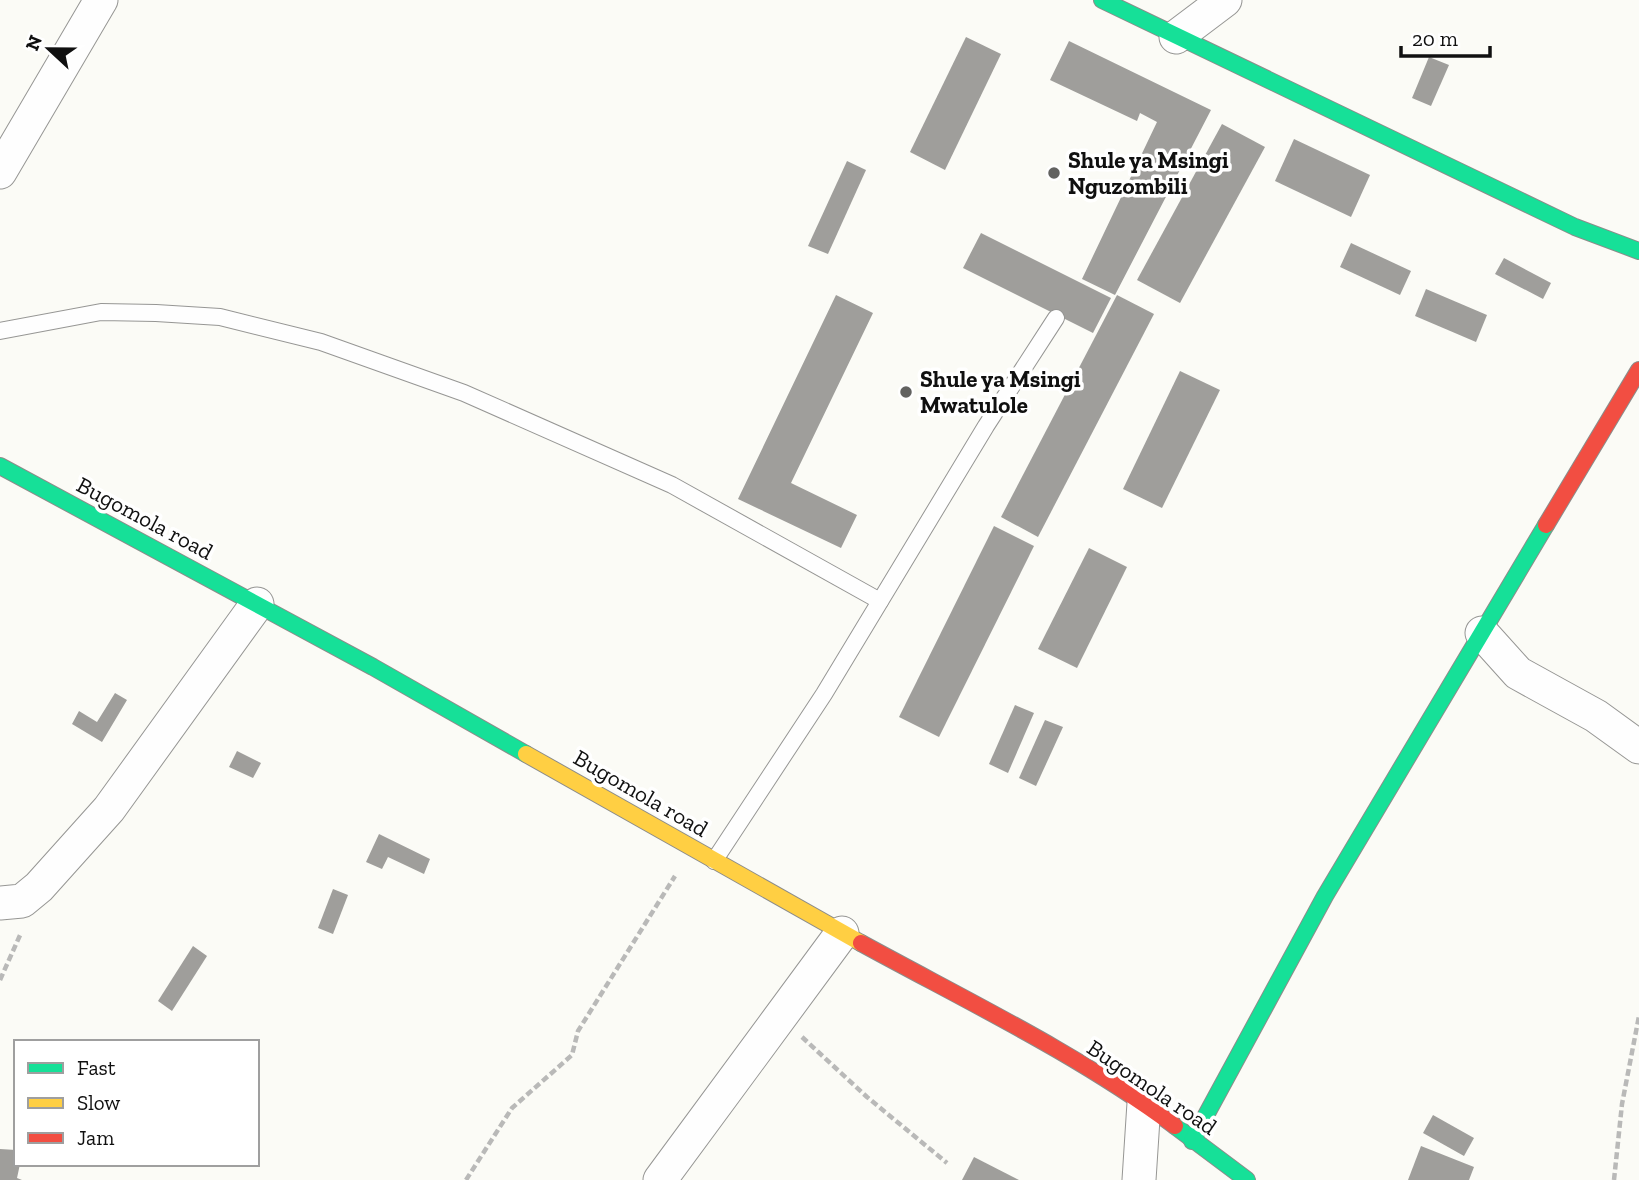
<svg xmlns="http://www.w3.org/2000/svg" width="1639" height="1180" font-family="'Zilla Slab',serif">
<style>
.building{fill:#9f9e9b}
.lines{fill:none;stroke-linecap:round;stroke-linejoin:round}
.lane-casing{stroke:#969694;stroke-width:18}
.street-casing{stroke:#969694;stroke-width:35}
.fast-casing{stroke:#8c8c8a;stroke-width:18}
.slow-casing{stroke:#8c8c8a;stroke-width:18}
.jam-casing{stroke:#8c8c8a;stroke-width:18}
.path{stroke:#b9b9b8;stroke-width:4.5;stroke-dasharray:7 3.5;stroke-linecap:butt}
.lane{stroke:#fefefe;stroke-width:16}
.street{stroke:#fefefe;stroke-width:33}
.fast{stroke:#16e098;stroke-width:16}
.slow{stroke:#ffcf43;stroke-width:16}
.jam{stroke:#f24e42;stroke-width:16}
.poi-dot{fill:#626260;stroke:#fff;stroke-width:2.5}
.labels{text-anchor:middle;stroke-width:7;stroke-linejoin:round;paint-order:stroke}
.poi-label{font-size:23px;font-weight:bold;fill:#101010;stroke:#fff;text-anchor:start}
.street-label{font-size:23px;fill:#101010;stroke:#fff}
</style>
<rect width="100%" height="100%" fill="#fbfbf6"/>
<g class="building">
<polygon points="966,37 1001,54 945,170 910,152"/>
<polygon points="1069,41 1211,110 1115,295 1082,279 1157,122 1140,113 1137,121 1050,80"/>
<polygon points="1429,57 1449,65 1431,106 1412,98"/>
<polygon points="1222,124 1265,147 1180,303 1137,280"/>
<polygon points="1294,139 1370,175 1351,217 1275,181"/>
<polygon points="847,161 866,170 828,254 808,246"/>
<polygon points="981,233 1111,298 1093,333 963,268"/>
<polygon points="1351,243 1411,271 1400,295 1340,267"/>
<polygon points="1504,258 1551,283 1543,299 1495,274"/>
<polygon points="1426,289 1487,315 1476,342 1415,316"/>
<polygon points="836,295 873,313 791,483 857,515 841,548 738,499"/>
<polygon points="1117,295 1154,314 1038,537 1001,517"/>
<polygon points="1180,371 1220,390 1162,508 1123,489"/>
<polygon points="994,526 1034,546 939,737 899,717"/>
<polygon points="1089,548 1127,567 1077,668 1038,649"/>
<polygon points="115,693 127,700 102,742 72,724 79,711 97,722"/>
<polygon points="1015,705 1034,713 1008,773 989,764"/>
<polygon points="1045,720 1063,727 1036,786 1019,778"/>
<polygon points="237,751 261,763 253,778 229,767"/>
<polygon points="379,834 430,859 424,874 388,857 382,869 366,862"/>
<polygon points="333,889 348,895 333,934 318,928"/>
<polygon points="193,946 207,956 172,1011 158,1001"/>
<polygon points="1433,1115 1474,1138 1464,1156 1423,1133"/>
<polygon points="1421,1146 1474,1167 1469,1180 1408,1180"/>
<polygon points="0,1149 16,1150 16,1164 20,1164 17,1178 22,1180 0,1180"/>
<polygon points="974,1157 1019,1180 962,1180"/>
</g>
<g class="lines">
<g class="lane-casing">
<g id="lane">
<polyline points="0,331 101,312 156,313 220,317 321,342 464,393 672,485 880,601"/>
<polyline points="714,861 824,694 986,426 1056,318"/>
</g>
</g>
<g class="street-casing">
<g id="street">
<polyline points="1176,37 1225,0"/>
<polyline points="0,172 101,0"/>
<polyline points="1482,633 1518,673 1596,716 1639,747"/>
<polyline points="0,903 22,901 39,887 109,809 257,604"/>
<polyline points="660,1180 842,933"/>
<polyline points="1139,1180 1144,1103"/>
</g>
</g>
<g class="fast-casing">
<g id="fast">
<polyline points="1102,0 1575,227 1639,251"/>
<polyline points="0,466 373,667 526,754"/>
<polyline points="1175,1126 1247,1180"/>
<polyline points="1192,1141 1325,896 1546,525"/>
</g>
</g>
<g class="slow-casing">
<polyline id="slow" points="526,754 861,943"/>
</g>
<g class="jam-casing">
<g id="jam">
<polyline points="1546,525 1639,370"/>
<path d="M 861,943 C 967,1001 1078,1054 1175,1126"/>
</g>
</g>
<g class="path">
<polyline points="0,980 21,933"/>
<polyline points="802,1037 867,1097 947,1163"/>
<polyline points="466,1180 512,1108 572,1055 578,1031 675,876"/>
<polyline points="1614,1180 1622,1104 1639,1016"/>
</g>
<use href="#lane" class="lane"/>
<use href="#street" class="street"/>
<use href="#fast" class="fast"/>
<use href="#slow" class="slow"/>
<use href="#jam" class="jam"/>
</g>
<g class="poi-dot">
<circle cx="1054" cy="173" r="7"/>
<circle cx="906" cy="392" r="7"/>
</g>
<g class="labels">
<g class="poi-label">
<text x="1068" y="168">Shule ya Msingi<tspan x="1068" dy="26">Nguzombili</tspan></text>
<text x="920" y="387">Shule ya Msingi<tspan x="920" dy="26">Mwatulole</tspan></text>
</g>
<g class="street-label">
<text transform="translate(145 518) rotate(28)" y="8">Bugomola road</text>
<text transform="translate(641 793) rotate(30)" y="8">Bugomola road</text>
<text transform="translate(1152 1087) rotate(34)" y="8">Bugomola road</text>
</g>
</g>
<rect x="14" y="1040" width="245" height="126" fill="#ffffff" stroke="#9f9f9f" stroke-width="2"/>
<rect x="28" y="1063" width="35" height="10" fill="#16e098" stroke="#9f9f9f" stroke-width="2"/>
<text x="77" y="1075" font-size="21" fill="#101010">Fast</text>
<rect x="28" y="1098" width="35" height="10" fill="#ffcf43" stroke="#9f9f9f" stroke-width="2"/>
<text x="77" y="1110" font-size="21" fill="#101010">Slow</text>
<rect x="28" y="1133" width="35" height="10" fill="#f24e42" stroke="#9f9f9f" stroke-width="2"/>
<text x="77" y="1145" font-size="21" fill="#101010">Jam</text>
<g transform="translate(49 49) rotate(292)" stroke="#ffffff" stroke-width="5" paint-order="stroke">
<path d="M0-5L12 26L0 18L-12 26Z" fill="#101010"/>
<text y="-10" font-size="19" font-weight="bold" text-anchor="middle" fill="#101010">N</text>
</g>
<path d="M1401 46v10h89v-10" fill="none" stroke="#101010" stroke-width="3.5"/>
<text x="1412" y="46" font-size="21" fill="#101010" stroke="#ffffff" stroke-width="5" paint-order="stroke">20 m</text>
</svg>
